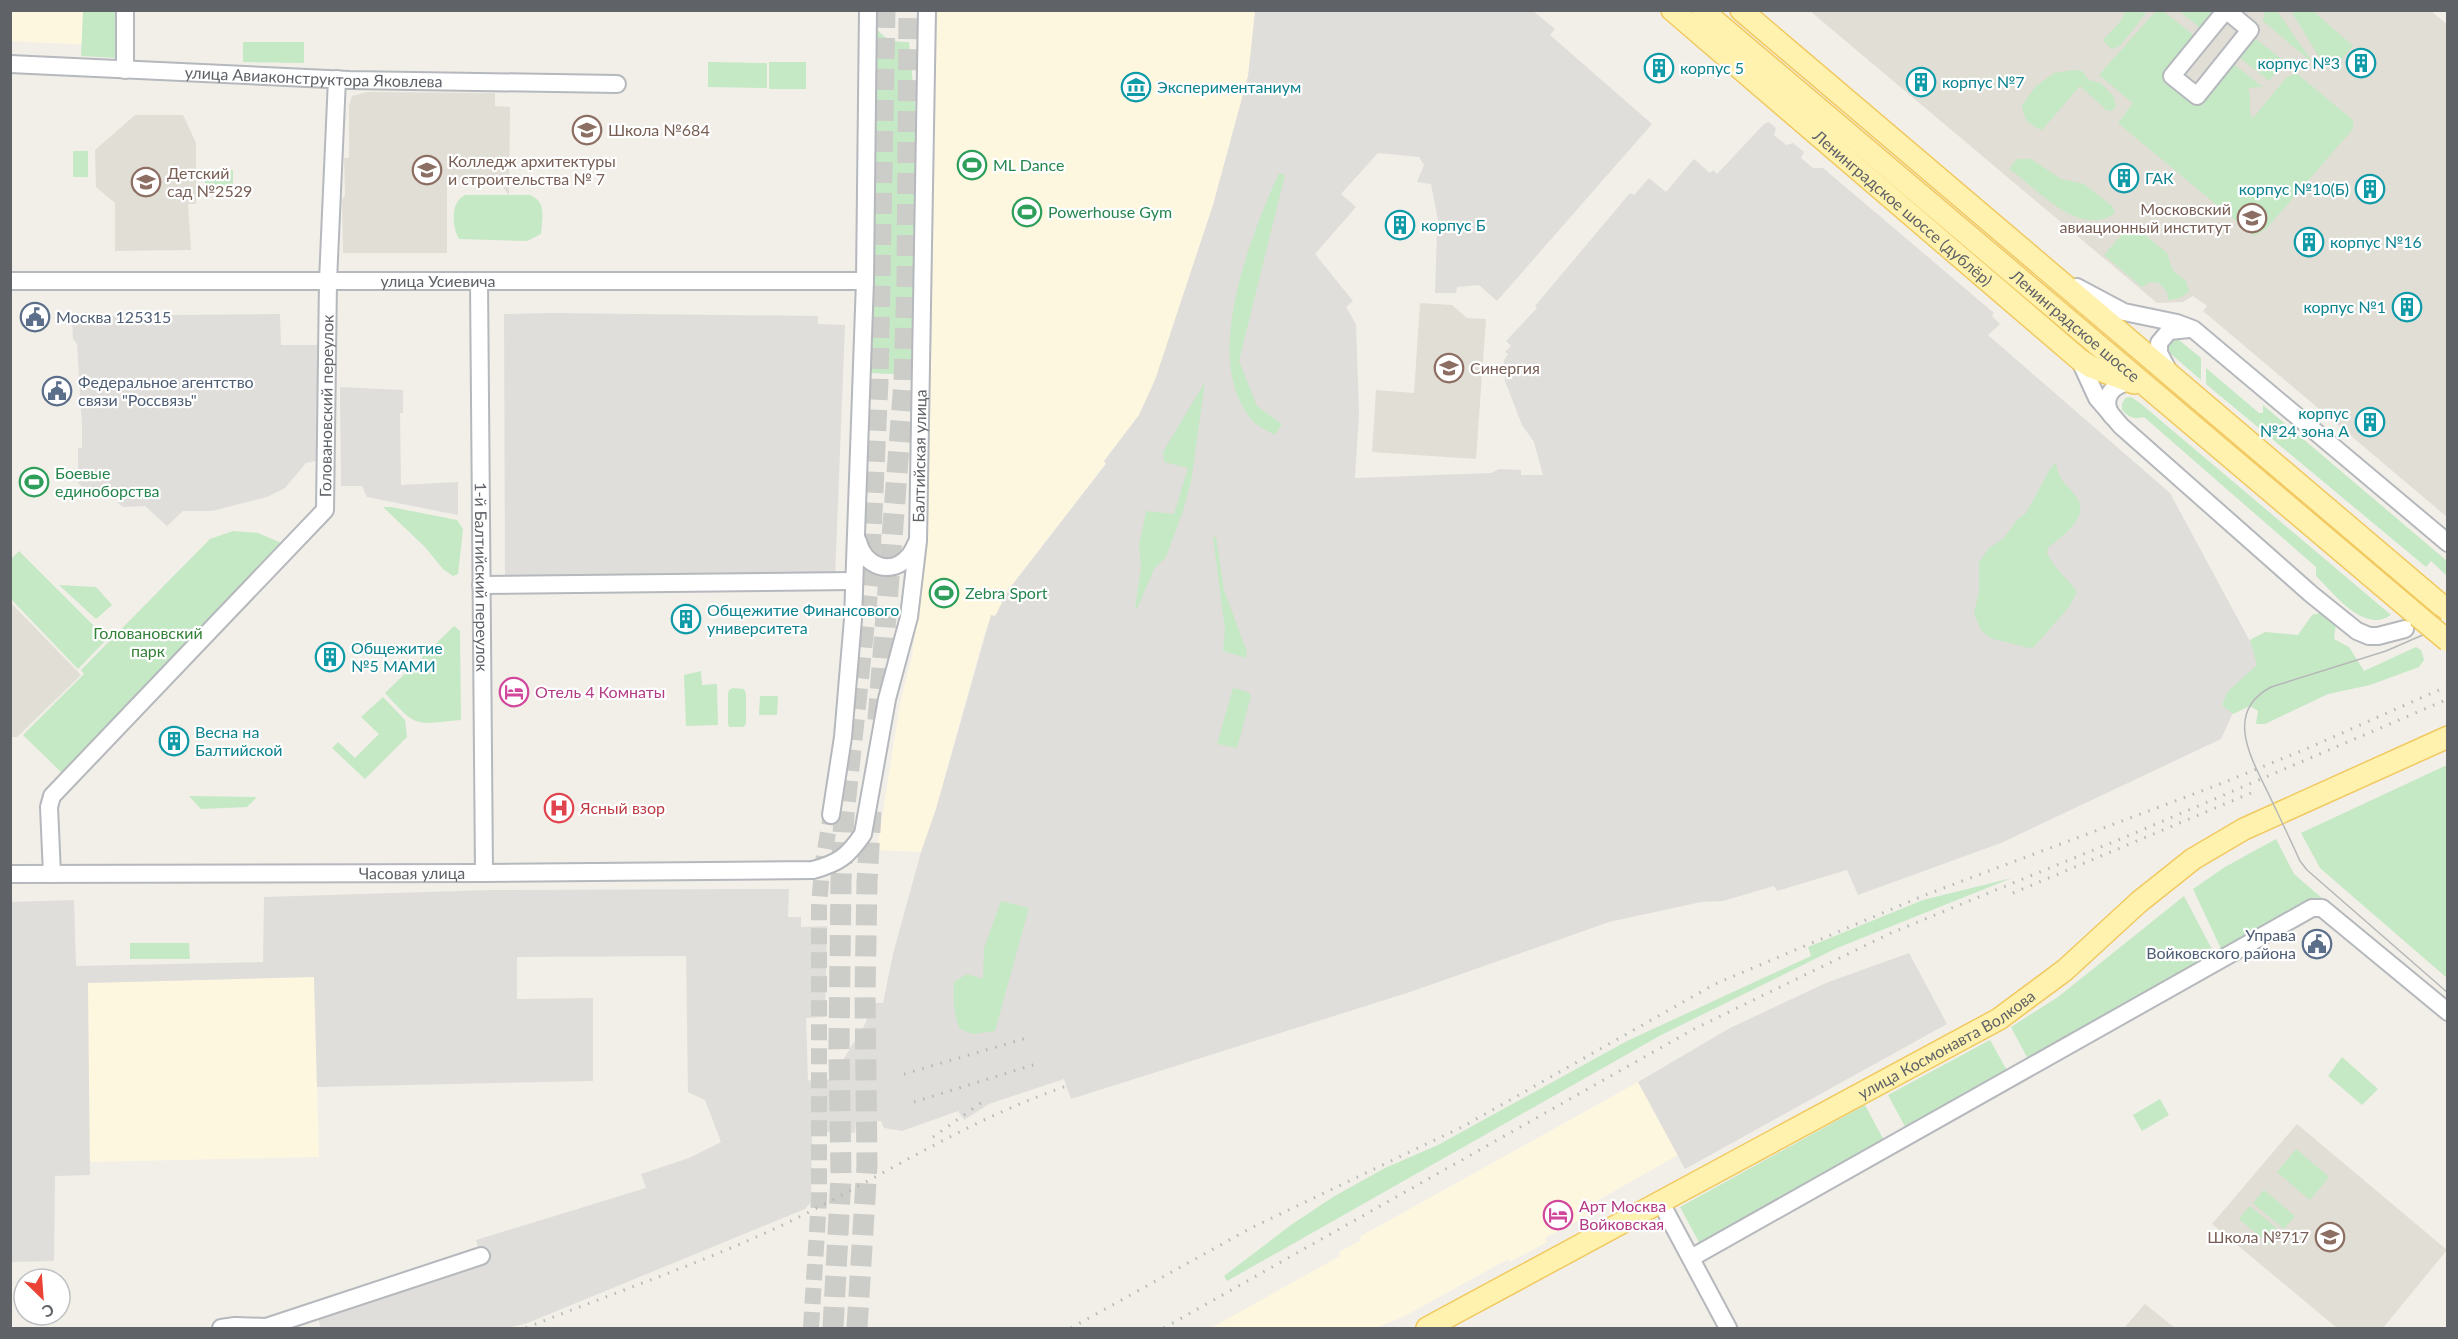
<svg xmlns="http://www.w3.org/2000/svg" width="2458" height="1339" font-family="Lato,sans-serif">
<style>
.commercial{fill:#fef7e0}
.industrial{fill:#e0deda}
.education{fill:#e1ded6}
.green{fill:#c5e8c5}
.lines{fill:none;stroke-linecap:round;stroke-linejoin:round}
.minor-tunnel{stroke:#ccccc8;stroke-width:16;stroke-dasharray:16 8;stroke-linecap:butt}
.major-tunnel{stroke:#ccccc8;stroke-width:21;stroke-dasharray:21 10;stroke-linecap:butt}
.minor-casing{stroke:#b5b8bc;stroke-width:20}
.major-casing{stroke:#f2c960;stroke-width:24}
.minor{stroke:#fff;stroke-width:16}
.major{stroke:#fff2af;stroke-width:21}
.tram{stroke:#b6b7b8;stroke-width:1.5}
.rail{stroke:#b6b7b8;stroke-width:3;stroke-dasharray:1.5 8;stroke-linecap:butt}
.major-bridge-casing{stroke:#f2c960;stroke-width:24;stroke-linecap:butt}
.major-bridge{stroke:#fff2af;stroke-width:21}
.labels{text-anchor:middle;stroke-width:4.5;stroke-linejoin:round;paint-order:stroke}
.culture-label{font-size:16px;fill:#0d838f;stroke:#fff;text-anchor:start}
.street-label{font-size:16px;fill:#5f6368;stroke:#fff}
.education-label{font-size:16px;fill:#785e54;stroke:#fff;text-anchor:start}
.leisure-label{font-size:16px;fill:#27864d;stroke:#fff;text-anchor:start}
.service-label{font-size:16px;fill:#4e5e75;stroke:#fff;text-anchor:start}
.park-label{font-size:16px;fill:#348238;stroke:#fff}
.hotel-label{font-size:16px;fill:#b23c85;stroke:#fff;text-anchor:start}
.health-label{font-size:16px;fill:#be3a42;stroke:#fff;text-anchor:start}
</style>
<rect width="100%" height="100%" fill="#f1efe8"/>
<g class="commercial">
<polygon points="10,11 91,11 89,45 11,41"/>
<polygon points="937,11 1255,11 1255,27 1248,76 1213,205 1155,380 1139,415 1104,461 1106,463 1009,589 995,617 992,615 984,635 936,809 921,852 877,850 900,704 912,656 928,539"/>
<polygon points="314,977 319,1157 89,1162 87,983"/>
<polygon points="1638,1082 1678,1155 1586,1207 1589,1215 1545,1238 1547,1242 1510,1262 1508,1259 1403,1317 1375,1328 1211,1328 1340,1256 1339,1252 1360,1241 1361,1236"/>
</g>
<g class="industrial">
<polygon points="1255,11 1533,11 1555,29 1550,35 1652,124 1497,301 1479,285 1457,287 1456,293 1435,293 1437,231 1440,231 1431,184 1417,182 1424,165 1419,157 1378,153 1341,194 1356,207 1315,254 1353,301 1346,307 1356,324 1359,413 1355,478 1491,473 1499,469 1521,470 1521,475 1543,475 1534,442 1522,425 1505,381 1504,360 1508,354 1505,352 1511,346 1506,341 1537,308 1535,306 1630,193 1634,195 1649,178 1666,192 1694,159 1710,173 1713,170 1717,174 1764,124 1769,122 1776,128 1774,135 1786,145 1793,143 1804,152 1801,158 1813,168 1823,168 1994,313 1992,316 2000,324 1988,335 2170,493 2266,671 2247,682 2221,739 2001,843 1858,895 1847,870 1777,891 1774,886 1723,901 1701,902 1609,922 1410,992 1071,1099 1064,1079 989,1104 964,1120 958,1111 902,1131 884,1128 881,1121 856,1121 855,1133 812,1132 811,1202 805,1209 525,1324 506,1328 472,1328 471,1327 465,1328 321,1328 317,1315 484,1264 476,1240 646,1188 641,1174 689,1158 721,1142 705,1100 688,1092 686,956 517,957 517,999 593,998 593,1081 317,1087 314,977 88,983 90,1175 55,1176 54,1261 11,1262 10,902 74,900 76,966 263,962 264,897 492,890 789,889 788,917 801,917 801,927 827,926 825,1017 806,1018 808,1080 824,1084 838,1068 864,1026 874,1003 883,1003 893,954 921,852 936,809 991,615 995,616 1009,589 1106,464 1104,461 1139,415 1155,380 1213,205 1248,76"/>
<polygon points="552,313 818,316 818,324 845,325 835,578 505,576 504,314"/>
<polygon points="280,314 281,345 319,345 319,460 306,463 285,488 267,497 212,511 183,511 167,526 145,506 123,507 118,503 118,488 83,488 78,483 78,448 82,448 82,425 77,344 73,339 72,316"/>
<polygon points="340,387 403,390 403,413 400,413 401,485 458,482 458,515 367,497 362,486 341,486"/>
<polygon points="1909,953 1947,1024 1685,1169 1638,1082 1730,1028 1826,983"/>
</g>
<g class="education">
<polygon points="1810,11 2431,11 2448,25 2447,517 2203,311 2207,306 2203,303 2193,296 2183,302 2157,303"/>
<polygon points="367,92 495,93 495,106 510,107 509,195 499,182 447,183 447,253 343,253 342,200 345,195 344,158 349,158 349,105 352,96"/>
<polygon points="135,115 183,115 196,143 196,204 188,204 191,250 115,251 115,203 96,187 95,150"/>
<polygon points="1420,303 1452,305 1467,318 1486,319 1476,459 1372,452 1376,390 1414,393"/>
<polygon points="10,602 81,675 17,737 11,737"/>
<polygon points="2297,1124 2447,1250 2383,1328 2337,1328 2212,1224"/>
<polygon points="2145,1304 2175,1328 2124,1328"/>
</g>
<g class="green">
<polygon points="2224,10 2207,33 2179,11"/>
<polygon points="2265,10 2277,11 2314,64 2263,21"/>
<polygon points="83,11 117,11 117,58 81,56"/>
<polygon points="2126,11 2141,11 2146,13 2120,46 2111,49 2103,40 2121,21"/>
<path d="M 2156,11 L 2163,11 L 2201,41 L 2173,75 L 2197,95 L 2227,59 L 2263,87 L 2248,88 C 2252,99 2248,109 2252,119 L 2287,77 L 2296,73 L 2353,120 L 2353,129 L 2266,229 L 2254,236 L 2118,123 L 2133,103 L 2099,75 Z"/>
<polygon points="2291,11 2313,11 2353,46 2334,68 2324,65"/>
<path d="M 875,25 C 883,40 893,42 909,42 L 920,159 L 919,250 L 912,375 L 871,373 Z"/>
<polygon points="2248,33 2284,61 2269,81 2233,52"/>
<polygon points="243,42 304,42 304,63 243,62"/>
<polygon points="708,62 767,63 767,88 708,87"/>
<rect x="769" y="62" width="37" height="27"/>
<path d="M 2075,70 L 2082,71 L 2089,80 L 2101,83 L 2113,96 L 2116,106 L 2112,111 L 2106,110 L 2080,86 L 2042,130 C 2027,124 2024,120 2022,105 L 2036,86 L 2054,73 Z"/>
<rect x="73" y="151" width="15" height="26"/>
<path d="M 2017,159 L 2031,159 L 2061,179 L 2084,184 L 2112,206 L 2115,213 C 2079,239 2037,188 2009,169 Z"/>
<rect x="205" y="170" width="28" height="21"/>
<path d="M 1279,173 L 1285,175 L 1239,361 L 1257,406 L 1282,424 L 1275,435 C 1268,431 1260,428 1255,423 C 1198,365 1251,235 1279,173 Z"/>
<path d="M 465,195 L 530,195 C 547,202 542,218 541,234 L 527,241 L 459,239 C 452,226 450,202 465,195 Z"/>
<path d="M 2134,226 L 2167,253 L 2173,271 L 2186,281 L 2189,291 C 2183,298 2176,299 2168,300 L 2167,292 L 2159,283 L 2150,282 L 2142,287 L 2104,255 L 2126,230 Z"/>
<polygon points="2173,339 2179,340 2201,358 2201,380 2170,353 2168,347"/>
<polygon points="2206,368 2259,413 2263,413 2263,405 2447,561 2447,576 2431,561 2426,567 2206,384"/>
<polygon points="1205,382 1191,482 1183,511 1166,557 1154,569 1137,609 1135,609 1141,567 1139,546 1146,511 1174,514 1188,468 1164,462 1163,452"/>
<path d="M 2131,397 L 2140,403 L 2391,615 C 2363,634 2334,593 2316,576 L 2316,567 L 2144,417 C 2134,420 2129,417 2122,410 L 2122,404 L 2125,398 Z"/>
<path d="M 2056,463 C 2059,481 2065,482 2075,495 C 2093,516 2062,536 2048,548 L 2047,553 C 2055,569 2067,578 2077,592 L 2069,607 L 2034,647 L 2029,648 L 1990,638 L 1981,630 L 1974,614 L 1979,591 L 1979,562 L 1989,548 L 2003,539 L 2017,520 L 2026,513 L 2051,467 Z"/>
<polygon points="383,507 391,507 457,520 463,529 458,574 453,576 443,569 425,547"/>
<polygon points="233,531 258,533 284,544 62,773 23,735 84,674 81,670 210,539"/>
<polygon points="1213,537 1216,537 1224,590 1247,652 1246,658 1223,651 1225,630"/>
<polygon points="19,551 107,639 78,669 11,599 11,559"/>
<polygon points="59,585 96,587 112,605 96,619"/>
<polygon points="2323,612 2336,623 2334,639 2349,647 2364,671 2416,647 2421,650 2424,660 2419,667 2370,685 2328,694 2265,724 2256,724 2258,711 2250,706 2233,714 2222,705 2228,691 2257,665 2250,640 2265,632 2298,635 2312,615"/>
<path d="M 454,626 L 460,631 L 461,720 C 414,724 418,729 385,693 Z"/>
<polygon points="701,671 702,685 717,684 718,725 686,726 684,675"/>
<polygon points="733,688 744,689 746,694 746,723 744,727 729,727 728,723 728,694 729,690"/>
<polygon points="1233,688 1248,692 1251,696 1237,748 1217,744"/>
<polygon points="760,696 778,696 777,715 759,715"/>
<polygon points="383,697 405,720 407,737 365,779 332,748 338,742 355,758 379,734 361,717"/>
<polygon points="2447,765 2447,978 2320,868 2301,833"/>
<polygon points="189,796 257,797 247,807 201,809"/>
<polygon points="2276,839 2294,874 2323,899 2223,953 2193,889 2225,867"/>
<polygon points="2012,878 1837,948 1661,1035 1227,1281 1224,1276 1291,1225 1333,1197 1385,1168 1438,1145 1627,1041 1811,956 1808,947 1923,900"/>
<polygon points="2184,896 2216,957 2030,1063 2011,1027 2058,997"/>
<path d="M 1001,901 L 1029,908 L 995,1031 L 973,1034 L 960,1029 C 953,1013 953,1000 954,982 L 967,974 L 983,979 L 984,948 Z"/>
<polygon points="130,943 189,943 190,959 130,959"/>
<polygon points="1990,1040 2010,1076 1908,1132 1888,1095"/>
<polygon points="2342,1057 2378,1089 2362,1105 2328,1076"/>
<polygon points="2160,1099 2169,1115 2142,1131 2133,1115"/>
<polygon points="1865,1105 1887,1146 1702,1248 1680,1207"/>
<polygon points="2296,1149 2329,1177 2310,1200 2277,1172"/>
<polygon points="2264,1190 2295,1216 2284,1229 2253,1203"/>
<polygon points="2250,1206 2281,1232 2270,1245 2239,1219"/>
</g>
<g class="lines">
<polyline class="minor-tunnel" points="811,1328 819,1199 819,907 822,868 831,815"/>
<g class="major-tunnel">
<polyline points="878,720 904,382 907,281 909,10"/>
<polyline points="833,1328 841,1177 839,1046 841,881 844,815 869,579 878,381 885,10"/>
<polyline points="857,1328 867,1165 865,994 867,882 871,811"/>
</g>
<g class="minor-casing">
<g id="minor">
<polygon points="2226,10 2250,30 2197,96 2172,76"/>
<path id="s1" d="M 10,64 L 349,80 L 617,84"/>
<polyline points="125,70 125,10"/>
<path id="s2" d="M 10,281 L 865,281"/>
<path id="s3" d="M 479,281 L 484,873"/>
<polyline points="2077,287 2124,312 2177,323 2193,329 2448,543"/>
<polyline points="2079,359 2097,398 2121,426 2311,594 2357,631 2369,636 2378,636 2405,629"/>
<polyline points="2169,372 2159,353 2159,343 2169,331 2189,329"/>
<path d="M 2112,416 C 2100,399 2112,384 2131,382"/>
<path d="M 858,541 C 864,567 892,577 910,555 C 913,551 915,546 917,542"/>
<polyline points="481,585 854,581"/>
<polyline points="831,815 843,737 853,619 865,281 868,10"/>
<path id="s4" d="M 10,874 L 484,873 L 813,870 C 839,863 848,856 863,834 L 887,699 L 909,617 L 918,541 L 927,10"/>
<path id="s5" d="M 52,874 L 49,807 L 52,796 L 325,510 L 328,281 L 337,79"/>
<polyline points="1660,1201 1728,1328"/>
<polyline points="1691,1258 2312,908 2322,908 2448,1012"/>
<polyline points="221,1328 235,1326 266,1327 481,1256"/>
</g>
</g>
<g class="major-casing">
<g id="major">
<path id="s6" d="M 1672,10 L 2079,359 L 2091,367 L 2134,383"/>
<path id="s7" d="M 1702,10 L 2418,616"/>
<polyline points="1741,10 2441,605"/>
<path id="s8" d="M 1427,1328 L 1999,1019 L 2065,970 L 2139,902 L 2193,859 L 2244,829 L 2448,737"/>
</g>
</g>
<use href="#minor" class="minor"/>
<use href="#major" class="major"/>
<path class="tram" d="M 2448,624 L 2386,651 L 2271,687 C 2222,713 2253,761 2270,797 C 2280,818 2290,839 2300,861 L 2307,870 L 2448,993"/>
<g class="rail">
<polyline points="2013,893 2251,793"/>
<polyline points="904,1074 1027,1038"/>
<polyline points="914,1102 1036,1064"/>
<polyline points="933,1137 985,1100"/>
<path d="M 526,1328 C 615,1292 706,1262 793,1220 C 885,1175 969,1119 1067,1086"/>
<polyline points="1071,1328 1251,1228 1464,1126 1715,984 1925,895 2215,786 2306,749 2448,686"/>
<polyline points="1164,1328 1694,1029 1891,933 2135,833 2448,699"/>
</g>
<g class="major-bridge-casing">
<g id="major-bridge">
<polyline points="2441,605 2448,610"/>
<polyline points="2418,616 2448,641"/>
</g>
</g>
<use href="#major-bridge" class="major-bridge"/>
</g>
<defs>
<g id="building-ring" transform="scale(1.5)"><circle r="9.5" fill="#fff" stroke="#0f9aa8" stroke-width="1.5"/><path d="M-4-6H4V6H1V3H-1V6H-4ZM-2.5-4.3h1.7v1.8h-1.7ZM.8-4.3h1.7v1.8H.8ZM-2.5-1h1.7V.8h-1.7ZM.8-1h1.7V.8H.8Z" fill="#0f9aa8"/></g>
<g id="museum-ring" transform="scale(1.5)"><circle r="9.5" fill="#fff" stroke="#0f9aa8" stroke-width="1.5"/><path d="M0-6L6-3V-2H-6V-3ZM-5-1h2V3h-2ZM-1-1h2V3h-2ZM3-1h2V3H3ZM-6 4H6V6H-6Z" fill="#0f9aa8"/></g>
<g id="school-ring" transform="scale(1.5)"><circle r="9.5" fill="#fff" stroke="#8d6e63" stroke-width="1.5"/><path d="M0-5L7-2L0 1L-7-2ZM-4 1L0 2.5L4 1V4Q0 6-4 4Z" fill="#8d6e63"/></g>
<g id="stadium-ring" transform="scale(1.5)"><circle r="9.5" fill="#fff" stroke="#2e9e5b" stroke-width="1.5"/><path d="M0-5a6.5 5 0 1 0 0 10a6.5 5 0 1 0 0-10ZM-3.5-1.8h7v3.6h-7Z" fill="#2e9e5b"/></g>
<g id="university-ring" transform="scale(1.5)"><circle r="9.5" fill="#fff" stroke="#8d6e63" stroke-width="1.5"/><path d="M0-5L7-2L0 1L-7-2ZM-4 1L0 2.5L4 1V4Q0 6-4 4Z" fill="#8d6e63"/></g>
<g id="civic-ring" transform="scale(1.5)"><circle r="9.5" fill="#fff" stroke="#5c6f8a" stroke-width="1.5"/><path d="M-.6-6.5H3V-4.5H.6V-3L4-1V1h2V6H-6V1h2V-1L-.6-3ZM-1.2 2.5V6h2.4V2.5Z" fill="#5c6f8a"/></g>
<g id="hotel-ring" transform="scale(1.5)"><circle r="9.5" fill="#fff" stroke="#d1479c" stroke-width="1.5"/><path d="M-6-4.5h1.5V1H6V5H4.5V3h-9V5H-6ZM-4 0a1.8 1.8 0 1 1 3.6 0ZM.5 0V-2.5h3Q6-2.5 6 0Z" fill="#d1479c"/></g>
<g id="hospital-ring" transform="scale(1.5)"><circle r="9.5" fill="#fff" stroke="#e0444e" stroke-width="1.5"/><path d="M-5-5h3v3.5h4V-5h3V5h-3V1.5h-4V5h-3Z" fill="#e0444e"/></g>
</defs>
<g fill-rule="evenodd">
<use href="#building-ring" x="2361" y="63"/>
<use href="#building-ring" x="1659" y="68"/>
<use href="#building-ring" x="1921" y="82"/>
<use href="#museum-ring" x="1136" y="87"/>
<use href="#school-ring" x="587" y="130"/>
<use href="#stadium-ring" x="972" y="165"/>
<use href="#university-ring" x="427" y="170"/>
<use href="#building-ring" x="2124" y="178"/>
<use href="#school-ring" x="146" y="182"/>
<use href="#building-ring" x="2370" y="189"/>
<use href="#stadium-ring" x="1027" y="212"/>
<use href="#university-ring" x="2252" y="218"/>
<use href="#building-ring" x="1400" y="225"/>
<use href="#building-ring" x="2309" y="242"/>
<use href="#building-ring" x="2407" y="307"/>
<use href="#civic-ring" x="35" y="317"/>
<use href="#university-ring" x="1449" y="368"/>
<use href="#civic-ring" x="57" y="391"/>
<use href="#building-ring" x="2370" y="422"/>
<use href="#stadium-ring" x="34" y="482"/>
<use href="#stadium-ring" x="944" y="593"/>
<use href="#building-ring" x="686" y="619"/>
<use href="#building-ring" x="330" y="657"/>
<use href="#hotel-ring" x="514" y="692"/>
<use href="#building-ring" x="174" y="741"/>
<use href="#hospital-ring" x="559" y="808"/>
<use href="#civic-ring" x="2317" y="944"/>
<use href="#hotel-ring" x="1558" y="1215"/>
<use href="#school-ring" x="2330" y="1237"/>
</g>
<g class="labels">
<g class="culture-label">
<text x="2340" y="69" text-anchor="end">корпус №3</text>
<text x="1680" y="74">корпус 5</text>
<text x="1942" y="88">корпус №7</text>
<text x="1157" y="93">Экспериментаниум</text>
<text x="2145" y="184">ГАК</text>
<text x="2349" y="195" text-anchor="end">корпус №10(Б)</text>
<text x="1421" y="231">корпус Б</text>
<text x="2330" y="248">корпус №16</text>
<text x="2386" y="313" text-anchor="end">корпус №1</text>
<text x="2349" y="419" text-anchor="end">корпус<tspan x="2349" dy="18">№24 зона А</tspan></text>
<text x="707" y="616">Общежитие Финансового<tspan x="707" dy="18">университета</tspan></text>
<text x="351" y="654">Общежитие<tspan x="351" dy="18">№5 МАМИ</tspan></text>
<text x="195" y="738">Весна на<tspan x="195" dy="18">Балтийской</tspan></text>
</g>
<g class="street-label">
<text dy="6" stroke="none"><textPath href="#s1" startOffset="304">улица Авиаконструктора Яковлева</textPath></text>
<text dy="6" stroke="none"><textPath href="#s6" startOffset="304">Ленинградское шоссе (дублёр)</textPath></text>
<text dy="6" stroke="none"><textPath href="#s2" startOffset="428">улица Усиевича</textPath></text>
<text dy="6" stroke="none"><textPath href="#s7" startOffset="489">Ленинградское шоссе</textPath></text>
<text dy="6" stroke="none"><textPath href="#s5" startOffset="578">Головановский переулок</textPath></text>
<text dy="6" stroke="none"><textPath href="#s4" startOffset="1250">Балтийская улица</textPath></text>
<text dy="6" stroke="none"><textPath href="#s3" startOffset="296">1-й Балтийский переулок</textPath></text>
<text dy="6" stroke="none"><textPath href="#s4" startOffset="402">Часовая улица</textPath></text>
<text dy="6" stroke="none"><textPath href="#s8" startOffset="592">улица Космонавта Волкова</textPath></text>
</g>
<g class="education-label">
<text x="608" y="136">Школа №684</text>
<text x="448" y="167">Колледж архитектуры<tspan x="448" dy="18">и строительства № 7</tspan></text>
<text x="167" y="179">Детский<tspan x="167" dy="18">сад №2529</tspan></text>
<text x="2231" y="215" text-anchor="end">Московский<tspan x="2231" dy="18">авиационный институт</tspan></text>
<text x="1470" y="374">Синергия</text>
<text x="2309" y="1243" text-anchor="end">Школа №717</text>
</g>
<g class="leisure-label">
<text x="993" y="171">ML Dance</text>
<text x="1048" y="218">Powerhouse Gym</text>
<text x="55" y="479">Боевые<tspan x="55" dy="18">единоборства</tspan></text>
<text x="965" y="599">Zebra Sport</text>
</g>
<g class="service-label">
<text x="56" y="323">Москва 125315</text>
<text x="78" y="388">Федеральное агентство<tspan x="78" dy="18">связи "Россвязь"</tspan></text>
<text x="2296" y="941" text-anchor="end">Управа<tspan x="2296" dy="18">Войковского района</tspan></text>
</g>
<g class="park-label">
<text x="148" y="639">Головановский<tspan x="148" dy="18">парк</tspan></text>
</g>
<g class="hotel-label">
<text x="535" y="698">Отель 4 Комнаты</text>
<text x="1579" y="1212">Арт Москва<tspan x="1579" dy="18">Войковская</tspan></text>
</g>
<g class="health-label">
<text x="580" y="814">Ясный взор</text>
</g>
</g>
<rect width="2458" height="1339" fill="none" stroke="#5f6368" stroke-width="24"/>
<g transform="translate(42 1297) rotate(155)"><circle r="28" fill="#ffffff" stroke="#bfc1c3" stroke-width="1.5"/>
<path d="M0-4.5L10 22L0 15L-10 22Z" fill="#ea4335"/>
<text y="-9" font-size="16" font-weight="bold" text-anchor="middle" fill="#5f6368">С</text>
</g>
</svg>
